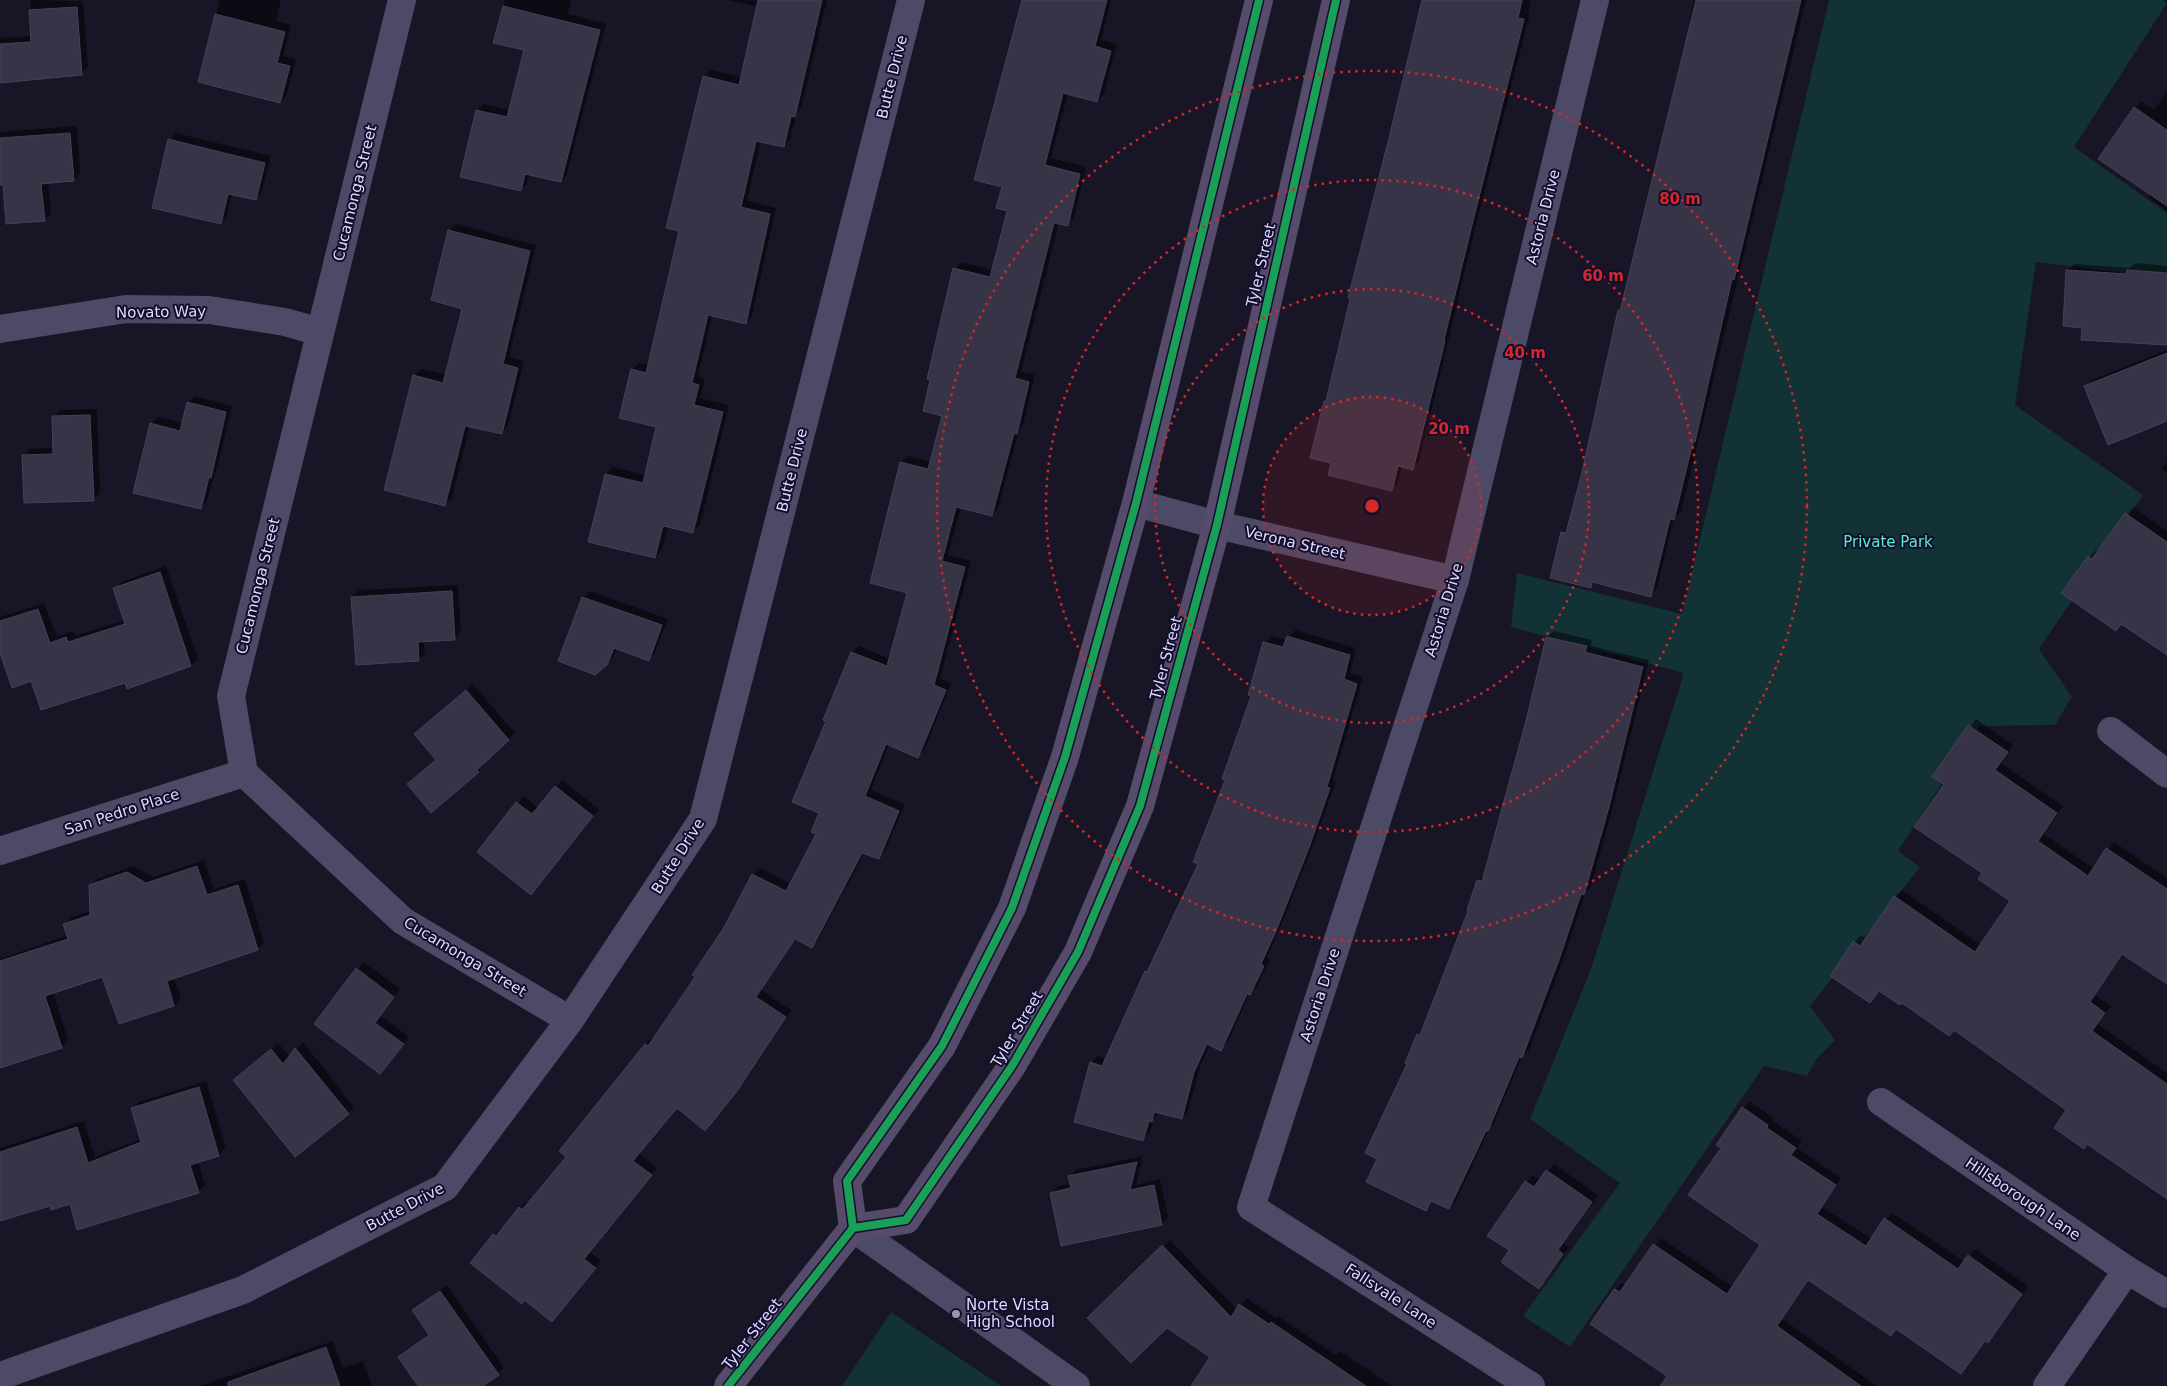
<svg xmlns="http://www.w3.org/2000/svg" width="2167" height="1386" font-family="'DejaVu Sans',sans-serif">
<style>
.green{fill:#123235}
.shadow{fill:#0007;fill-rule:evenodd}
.building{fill:#383447;stroke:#454059}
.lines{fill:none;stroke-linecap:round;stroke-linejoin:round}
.minor{stroke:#4c4a67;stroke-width:28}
.major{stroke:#564b6b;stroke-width:28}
.cycleway-casing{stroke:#140e2d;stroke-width:11}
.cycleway{stroke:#1a9f57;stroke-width:8}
.ring{fill:none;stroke:#d62828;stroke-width:2.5;stroke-dasharray:2.5 5}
.poi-dot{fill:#9995b3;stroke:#140e2d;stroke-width:2}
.labels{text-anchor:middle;stroke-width:4;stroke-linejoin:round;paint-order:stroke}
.street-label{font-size:15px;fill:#dfdaff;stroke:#140e2d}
.park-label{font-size:15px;fill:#58eccc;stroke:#140e2d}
.poi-label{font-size:15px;fill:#dfdaff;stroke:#140e2d;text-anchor:start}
.centre{fill:#d62828;stroke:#140e2d;stroke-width:2.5}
.ring-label{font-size:15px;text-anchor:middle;font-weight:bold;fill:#d62828;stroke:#140e2d;stroke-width:4;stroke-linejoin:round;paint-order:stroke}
</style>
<rect width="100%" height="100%" fill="#181526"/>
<g class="green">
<polygon points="1829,0 2162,0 2167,3 2074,147 2167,213 2167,278 2036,262 2015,405 2143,495 2039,649 2072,697 2055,725 1979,726 1898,851 1920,867 1810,1006 1835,1040 1816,1060 1807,1076 1764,1066 1570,1347 1523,1316 1620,1183 1530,1119 1591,969 1684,673 1511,627 1517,573 1682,614"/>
<polygon points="891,1312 1001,1386 842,1386"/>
</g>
<g class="shadow">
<polygon points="30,0 83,1 88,67 81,73 0,82 0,40 2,38 32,36"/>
<polygon points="220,0 281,0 276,21 291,25 283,56 296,59 287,95 280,102 199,81"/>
<polygon points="505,0 571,0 568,14 606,24 567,174 561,181 530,173 527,183 521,190 477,111 484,104 510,110 526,49 495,42"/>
<polygon points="729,0 827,0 801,109 797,113 790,139 784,146 761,140 747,201 776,208 752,316 745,323 712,315 698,377 705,378 700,398 729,405 700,525 693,532 668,526 662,550 655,557 590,541 606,474 613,467 646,475 657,426 632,370 639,363 649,365 680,230 704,76 711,70 742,77 758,7"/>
<polygon points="1058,0 1111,0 1101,40 1117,44 1104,94 1097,101 1068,93 1051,158 1086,167 1074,218 1067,224 1059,222 1021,372 1035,375 1023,425 1019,430 998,508 992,515 961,507 948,555 971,561 940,679 951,683 925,749 918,756 889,744 871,790 905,804 885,851 878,858 865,852 818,940 812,947 796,938 761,990 791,1010 745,1082 705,1129 677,1107 639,1153 657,1168 590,1252 601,1261 558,1314 494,1235 501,1228 502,1229 526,1201 529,1204 568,1157 561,1150 646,1044 652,1038 654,1039 696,976 753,874 760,868 791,884 818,834 827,720 852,652 859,646 890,659 908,592 901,462 908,456 931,462 943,415 955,269 961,262 993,270"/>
<polygon points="1422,0 1531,0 1528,12 1530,13 1477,221 1419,462 1412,469 1402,466 1398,483 1391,489 1332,462 1325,401 1328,399"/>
<polygon points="1694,0 1806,0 1681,512 1674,518 1657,588 1651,595 1595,582 1590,587 1562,533 1569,526 1583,472 1619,311 1621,309 1693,20 1690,19"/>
<polygon points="2167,91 2167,211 2148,197 2150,193 2135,108 2141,101 2154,110"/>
<polygon points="77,126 80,173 74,180 48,182 51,213 44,220 4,184 0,184 0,132"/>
<polygon points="176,133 271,156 262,192 255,199 232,193 227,216 220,223 170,140"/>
<polygon points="456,224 536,245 509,357 524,361 508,426 501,433 470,425 452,498 445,504 414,376 421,369 447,375 464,308 433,299 450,230"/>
<polygon points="2135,263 2167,266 2167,344 2083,326 2067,271 2074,264 2130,268"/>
<polygon points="2167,350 2167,419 2086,387 2092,380"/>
<polygon points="195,396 232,406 217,469 215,472 207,501 201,508 151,424 158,417 183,423 188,403"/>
<polygon points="97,409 100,493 93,500 23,456 30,449 55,448 54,417 60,410"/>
<polygon points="2167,462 2167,473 2162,468"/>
<polygon points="2133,507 2167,531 2167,653 2122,624 2116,630 2089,557 2096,550 2099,552"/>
<polygon points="166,566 198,659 191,665 32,680 2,657 0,657 0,617 44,603 57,637 73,631 75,636 125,620 115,589 121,582"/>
<polygon points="458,585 461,632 454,639 424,641 425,653 418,660 352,597 359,590"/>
<polygon points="590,591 668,619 655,653 648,660 617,648 614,656 606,664 583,598"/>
<polygon points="1295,630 1356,648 1350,673 1363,677 1333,780 1336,781 1316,837 1282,923 1267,957 1270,959 1257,987 1249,994 1228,1042 1221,1049 1210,1044 1201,1064 1188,1111 1181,1118 1159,1112 1154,1118 1150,1132 1143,1139 1091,1063 1098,1056 1107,1059 1146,971 1152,966 1199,863 1252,695 1265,643 1271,636 1287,640"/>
<polygon points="1554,631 1592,640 1591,646 1649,660 1615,799 1591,887 1586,891 1566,952 1529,1050 1522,1056 1494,1123 1490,1127 1456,1201 1449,1208 1433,1200 1425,1209 1379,1158 1418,1034 1424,1029 1470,910 1478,880 1485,873 1527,721 1547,637"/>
<polygon points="473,684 515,733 483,763 485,764 479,771 431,811 408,784 437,759 422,728"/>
<polygon points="1976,719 2013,745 2001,763 2063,806 2044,834 2094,869 2114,842 2167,878 2167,982 2123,953 2095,995 2111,1006 2098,1024 2167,1073 2167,1197 2068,1110 1955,1029 1880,990 1870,1002 1831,976 1854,942 1861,935 1866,939 1895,897 1902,890 1981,945 2012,901 1984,873 1945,784 1934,777"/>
<polygon points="562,780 599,809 537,886 479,852 524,796 538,808"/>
<polygon points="204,860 214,889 245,879 264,943 257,949 174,978 181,998 174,1005 120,1023 103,976 53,992 68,1040 62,1046 0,1067 0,959 68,935 65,924 71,917 91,911 90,886 97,879 134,866 153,877"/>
<polygon points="364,962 400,989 380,1015 409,1037 380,1073 357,969"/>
<polygon points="303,1042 354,1107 348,1113 234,1080 278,1043 290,1057"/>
<polygon points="206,1081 226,1148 219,1155 198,1161 205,1185 198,1192 51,1204 0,1219 0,1148 84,1121 95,1157 141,1139 132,1109 139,1102"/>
<polygon points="1750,1102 1774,1118 1772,1120 1802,1141 1797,1148 1841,1178 1822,1207 1872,1239 1892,1213 1965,1262 1975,1249 2028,1286 1994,1335 1988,1341 1986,1340 1961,1372 1897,1328 1891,1334 1809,1279 1782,1319 1877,1386 1682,1386 1592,1324 1615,1290 1622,1283 1626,1286 1661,1238 1733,1287 1761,1244 1722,1148 1743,1108"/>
<path d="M 1143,1156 L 1136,1185 L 1160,1179 L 1168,1217 L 1162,1224 L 1052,1193 L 1058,1186 L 1071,1184 L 1070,1177 L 1076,1170 ZM 1077,1186 L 1077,1188 L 1058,1192 L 1058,1190 Z"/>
<polygon points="1554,1164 1598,1195 1564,1243 1569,1247 1539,1288 1510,1250 1489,1235 1526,1182 1533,1175 1540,1180"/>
<polygon points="1170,1240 1237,1310 1247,1298 1276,1318 1278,1316 1336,1355 1340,1351 1392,1386 1192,1386 1212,1357 1167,1326 1089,1318"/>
<polygon points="447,1285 504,1368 481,1386 419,1386 399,1357 430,1334 414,1310"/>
<polygon points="333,1341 343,1368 363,1361 372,1386 199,1386"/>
</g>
<g class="building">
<polygon points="758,0 822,0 795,117 791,116 784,147 756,141 741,207 770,214 746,324 708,315 692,383 699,385 694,405 723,412 693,533 663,526 655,558 588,542 605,474 643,483 656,427 619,418 631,369 646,373 679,231 666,228 703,76 739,85"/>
<polygon points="1022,0 1107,0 1095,46 1111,51 1097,102 1063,93 1045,165 1080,174 1068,226 1054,223 1015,378 1029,382 1017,434 1014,433 992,516 956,507 942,561 965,567 934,685 946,690 918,758 886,744 865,796 899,811 879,859 862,853 812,948 795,939 756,997 786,1017 738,1090 705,1131 677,1108 633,1161 652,1175 584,1259 596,1268 552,1322 524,1300 522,1304 470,1263 493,1234 496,1236 519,1207 522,1210 566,1157 559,1151 645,1044 648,1046 695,977 692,975 723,929 752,874 786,891 816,834 811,832 819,813 792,802 826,721 823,720 851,652 887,666 907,593 870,583 900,462 928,469 942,416 923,411 930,380 927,379 953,268 990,277 1007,211 996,208 1002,187 974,180"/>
<polygon points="1422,0 1522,0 1518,18 1524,19 1471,229 1444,340 1445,341 1413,470 1398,466 1392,491 1328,475 1331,463 1310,458 1324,401 1326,401 1350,299 1348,298 1389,138"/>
<polygon points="1696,0 1801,0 1734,280 1732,279 1695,442 1693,442 1674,520 1670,519 1651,597 1592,582 1591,588 1550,578 1561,532 1566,533 1582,472 1618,310 1620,311"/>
<polygon points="503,6 600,30 561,182 525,174 521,191 460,177 476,110 507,117 524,50 493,43"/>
<polygon points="77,7 82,75 0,83 0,44 31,42 29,10"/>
<polygon points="215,14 285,32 277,63 290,66 280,103 198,82"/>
<polygon points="2134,107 2167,130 2167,206 2098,159"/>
<polygon points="70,133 74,181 41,184 45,221 6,224 3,185 0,185 0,138"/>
<polygon points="168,139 265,163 256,200 228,194 221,224 152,208"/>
<polygon points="448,230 530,251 503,364 518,368 502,434 465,426 445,506 384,490 413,375 443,383 462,309 431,300"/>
<polygon points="2066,270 2126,274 2127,270 2167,273 2167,345 2081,340 2082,328 2063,326"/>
<polygon points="2167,353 2167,421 2108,445 2084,386"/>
<polygon points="187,402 226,412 211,478 209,477 201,509 133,493 150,423 180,431"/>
<polygon points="90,415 94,501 24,503 22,455 53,454 52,416"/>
<polygon points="2125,513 2167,542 2167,655 2121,624 2116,631 2061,593 2088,556 2092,559"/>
<polygon points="160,572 191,666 127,689 125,683 41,710 31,681 12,688 0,653 0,621 38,609 50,643 66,637 68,642 125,624 113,588"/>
<polygon points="452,591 455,640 418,642 419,661 356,665 351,597"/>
<polygon points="582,597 662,625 649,661 614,648 607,665 595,675 558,661"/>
<polygon points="1287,636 1350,655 1344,679 1357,684 1327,787 1330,788 1310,845 1276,931 1261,964 1264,966 1250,995 1247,994 1221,1051 1207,1044 1194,1072 1182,1119 1154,1112 1152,1122 1149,1121 1143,1141 1074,1122 1090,1062 1102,1066 1145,971 1147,972 1198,864 1193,862 1225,780 1222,779 1251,696 1248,695 1263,642 1283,647"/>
<polygon points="1546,637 1587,646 1585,652 1643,667 1609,807 1584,895 1581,894 1559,960 1522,1058 1519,1057 1488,1131 1486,1131 1449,1209 1431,1201 1426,1211 1366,1182 1377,1159 1365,1153 1407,1064 1405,1063 1417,1034 1420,1035 1468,911 1467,910 1477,880 1482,881 1526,721"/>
<polygon points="466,690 509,740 477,770 479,772 431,813 407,784 436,760 414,734"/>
<polygon points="1968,725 2008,752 1995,770 2057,813 2038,841 2088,876 2106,848 2167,889 2167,984 2122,954 2090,1002 2105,1013 2092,1031 2167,1084 2167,1199 2087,1144 2084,1149 2054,1128 2066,1110 1954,1030 1949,1036 1902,1003 1900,1005 1879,991 1870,1003 1830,976 1853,941 1860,946 1894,896 1975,952 2010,901 1978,879 1982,873 1914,827 1944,784 1932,777"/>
<polygon points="555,786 593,816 531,895 477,852 516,802 532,814"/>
<polygon points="197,866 207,895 238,885 258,950 167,981 174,1006 119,1024 102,977 45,996 62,1048 0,1068 0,961 68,939 63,924 90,915 89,885 127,872 146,883"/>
<polygon points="356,968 394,997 375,1023 404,1044 380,1074 314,1024"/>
<polygon points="295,1048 349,1114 295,1157 233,1080 271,1049 283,1064"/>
<polygon points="199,1087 219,1156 190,1165 199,1193 77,1230 70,1204 51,1210 50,1206 0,1221 0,1152 77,1127 88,1163 141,1142 131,1108"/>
<polygon points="1742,1107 1768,1125 1767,1128 1796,1148 1791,1155 1836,1185 1817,1214 1866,1246 1884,1218 1958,1269 1968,1255 2022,1294 1988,1343 1985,1341 1961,1374 1896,1329 1891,1336 1808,1280 1777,1326 1861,1386 1660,1386 1667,1376 1590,1324 1614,1289 1620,1292 1653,1244 1727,1294 1760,1245 1688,1195 1721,1148 1716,1145"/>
<polygon points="1137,1162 1130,1190 1154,1185 1162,1225 1061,1246 1050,1193 1071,1188 1068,1176"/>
<polygon points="1546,1170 1592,1202 1558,1250 1563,1254 1539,1289 1501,1262 1509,1250 1487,1236 1525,1181 1534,1187"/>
<polygon points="1162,1245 1231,1317 1239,1304 1269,1324 1271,1322 1366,1386 1191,1386 1210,1357 1167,1328 1131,1363 1087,1318"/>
<polygon points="440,1291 499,1375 483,1386 418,1386 398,1357 429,1335 412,1310"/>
<polygon points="326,1347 340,1386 228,1386 228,1382"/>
</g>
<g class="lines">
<g class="minor">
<polyline points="402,0 231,696 244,773 403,921 570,1020"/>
<polyline points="0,329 126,309 209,310 285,322 320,332"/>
<polyline points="1136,503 1217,525 1455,580"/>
<polyline points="2111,731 2167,774"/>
<polyline points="0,851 244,773"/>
<polyline points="1881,1102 2127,1270 2167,1294"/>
<polyline points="853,1228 1076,1386"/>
<polyline points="0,1376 243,1290 445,1187 570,1020 703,819 911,0"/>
<polyline points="1531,1386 1251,1207 1455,580 1595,0"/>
<polyline points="2047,1386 2127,1270"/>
</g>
<g class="major">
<polyline points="853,1228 847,1181 942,1046 1012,908 1065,757 1136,503 1259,0"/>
<polyline points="728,1386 853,1228 906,1220 1012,1066 1078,952 1140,806 1217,525 1336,0"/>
</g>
<g class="cycleway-casing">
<g id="cycleway">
<polyline points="853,1228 847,1181 942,1046 1012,908 1065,757 1136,503 1259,0"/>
<polyline points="728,1386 853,1228 906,1220 1012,1066 1078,952 1140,806 1217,525 1336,0"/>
</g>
</g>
<use href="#cycleway" class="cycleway"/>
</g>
<circle cx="1372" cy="506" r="109" fill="#d62828" fill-opacity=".12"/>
<g class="ring">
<circle cx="1372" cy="506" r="109"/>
<circle cx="1372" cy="506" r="217"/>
<circle cx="1372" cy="506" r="326"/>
<circle cx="1372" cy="506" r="435"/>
</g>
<circle class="poi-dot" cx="956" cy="1314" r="5"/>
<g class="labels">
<g class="street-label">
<text transform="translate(892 77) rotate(-76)" y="5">Butte Drive</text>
<text transform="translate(355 193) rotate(-76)" y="5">Cucamonga Street</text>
<text transform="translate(1543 217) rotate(-76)" y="5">Astoria Drive</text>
<text transform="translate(1261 265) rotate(-77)" y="5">Tyler Street</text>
<text transform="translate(161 312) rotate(-1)" y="5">Novato Way</text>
<text transform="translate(792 470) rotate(-76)" y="5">Butte Drive</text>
<text transform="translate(1295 543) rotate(13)" y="5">Verona Street</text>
<text transform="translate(258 586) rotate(-76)" y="5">Cucamonga Street</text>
<text transform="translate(1444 610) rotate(-73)" y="5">Astoria Drive</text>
<text transform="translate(1166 658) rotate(-75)" y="5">Tyler Street</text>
<text transform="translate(122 812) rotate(-18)" y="5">San Pedro Place</text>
<text transform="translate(678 856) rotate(-58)" y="5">Butte Drive</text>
<text transform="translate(465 957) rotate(31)" y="5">Cucamonga Street</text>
<text transform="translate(1320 995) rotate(-72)" y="5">Astoria Drive</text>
<text transform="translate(1017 1029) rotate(-59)" y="5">Tyler Street</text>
<text transform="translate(2023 1199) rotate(34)" y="5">Hillsborough Lane</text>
<text transform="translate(405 1207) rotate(-28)" y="5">Butte Drive</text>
<text transform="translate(1391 1296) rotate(33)" y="5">Fallsvale Lane</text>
<text transform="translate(752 1334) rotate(-52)" y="5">Tyler Street</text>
</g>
<g class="park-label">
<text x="1888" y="547">Private Park</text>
</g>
<g class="poi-label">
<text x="966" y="1310">Norte Vista<tspan x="966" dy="17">High School</tspan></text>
</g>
</g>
<circle cx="1372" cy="506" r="8" class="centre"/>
<g class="ring-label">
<text x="1680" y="204">80 m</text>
<text x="1603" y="281">60 m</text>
<text x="1525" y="358">40 m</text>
<text x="1449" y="434">20 m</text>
</g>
</svg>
